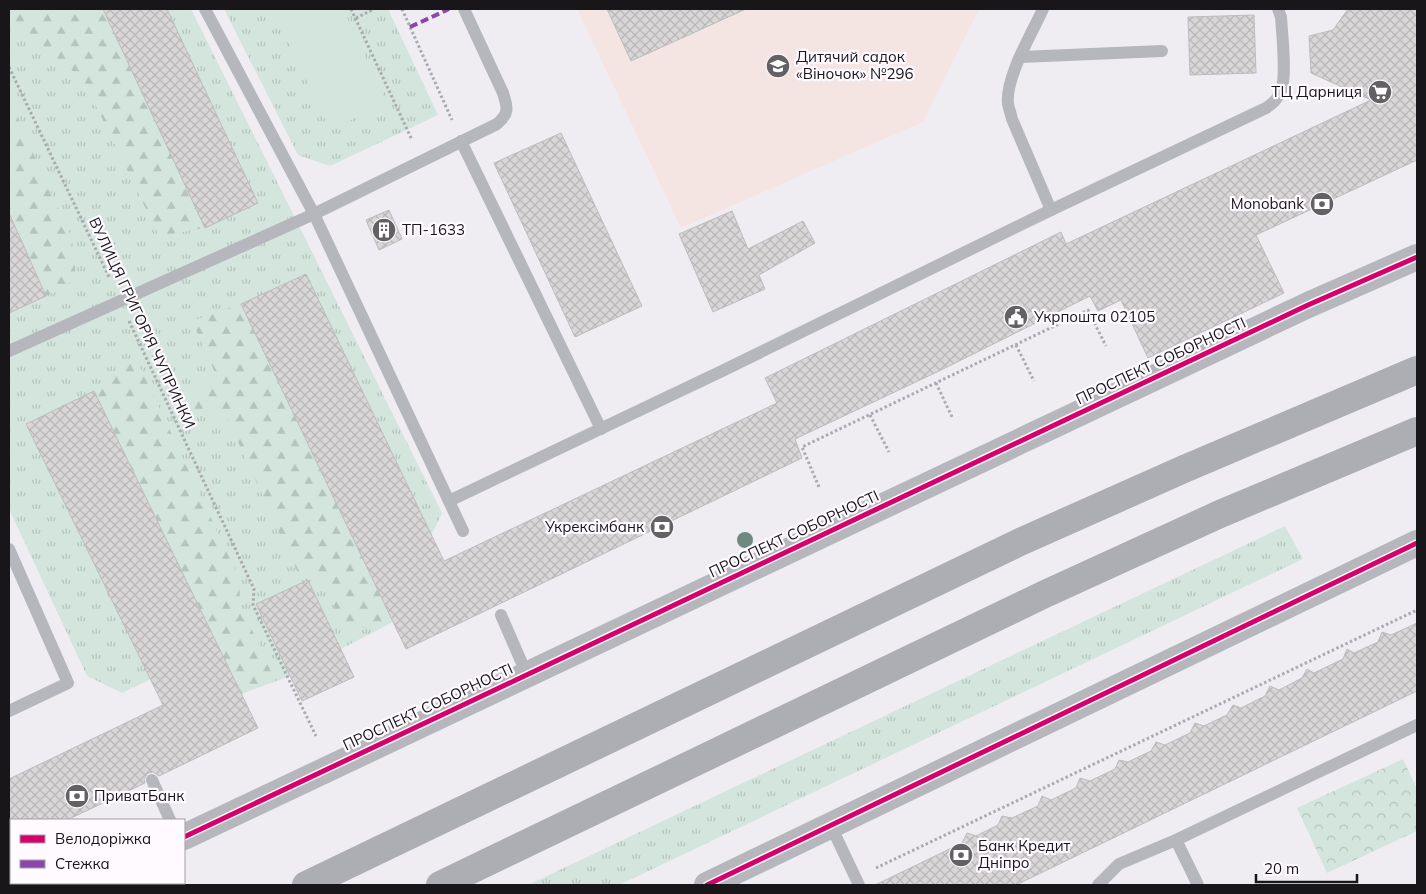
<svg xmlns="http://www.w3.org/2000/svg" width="1426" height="894" font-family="Mulish,sans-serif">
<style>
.education{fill:#f4e5e3}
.grass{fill:url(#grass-tufts)}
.forest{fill:url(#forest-firs)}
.park{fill:url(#park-crowns)}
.pitch{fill:#d3e5dd}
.building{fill:url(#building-cross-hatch);stroke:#bdbcbd}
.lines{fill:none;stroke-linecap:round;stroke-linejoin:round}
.path{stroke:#aaabaf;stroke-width:3;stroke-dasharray:2.5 2.5;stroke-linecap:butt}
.service{stroke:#b5b7bc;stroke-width:12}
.minor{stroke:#b5b7bc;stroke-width:26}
.trunk{stroke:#acaeb4;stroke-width:28}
.quiet{stroke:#8e44ad;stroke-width:4;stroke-dasharray:8 4;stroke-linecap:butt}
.cycleway-casing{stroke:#fefaff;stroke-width:8}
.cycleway{stroke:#d6006c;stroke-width:5}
.tree{fill:#6e8980}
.labels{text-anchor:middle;stroke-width:4.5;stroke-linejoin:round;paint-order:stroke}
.poi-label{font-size:15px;fill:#181618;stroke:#fefaff;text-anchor:start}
.street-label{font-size:15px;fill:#181618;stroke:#fefaff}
</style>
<defs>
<pattern id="grass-tufts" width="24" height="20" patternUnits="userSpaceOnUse" patternTransform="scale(1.25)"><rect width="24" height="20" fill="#d3e5dd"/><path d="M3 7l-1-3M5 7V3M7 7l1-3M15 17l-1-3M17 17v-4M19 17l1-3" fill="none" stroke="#b4c4bd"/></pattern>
<pattern id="forest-firs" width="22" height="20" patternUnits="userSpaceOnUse" patternTransform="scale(1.25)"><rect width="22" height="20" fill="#d3e5dd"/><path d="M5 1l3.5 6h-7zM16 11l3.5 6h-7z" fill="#b4c4bd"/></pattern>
<pattern id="park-crowns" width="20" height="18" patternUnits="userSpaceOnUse" patternTransform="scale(1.25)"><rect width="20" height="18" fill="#d3e5dd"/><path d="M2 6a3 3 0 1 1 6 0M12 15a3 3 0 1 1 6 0" fill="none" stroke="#b4c4bd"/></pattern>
<pattern id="building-cross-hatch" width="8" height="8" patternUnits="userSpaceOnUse" patternTransform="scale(1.25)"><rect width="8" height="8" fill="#d8d6d7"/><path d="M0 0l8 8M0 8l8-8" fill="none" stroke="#b9b7b8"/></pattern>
</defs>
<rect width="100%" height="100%" fill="#f0edf2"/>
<polygon class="education" points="577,9 979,9 923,122 681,228"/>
<g class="grass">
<polygon points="9,9 191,9 442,513 431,536 306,274 241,304 393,622 341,649 308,580 256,604 290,676 241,694 94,391 26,424 151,679 122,693 87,676 9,509"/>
<polygon points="224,9 388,9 438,115 330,166 298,155"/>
<polygon points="1285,526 1303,559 619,885 528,885"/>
</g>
<g class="forest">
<polygon points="9,9 103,9 205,228 159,236 83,79 42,47 9,15"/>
<polygon points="9,100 72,239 76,279 46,296 9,213"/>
<polygon points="241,304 393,622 347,631 316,574 300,577 227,418 183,406 216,375 192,321"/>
<polygon points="136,358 239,578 240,603 275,681 241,694 94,391"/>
</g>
<polygon class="park" points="1403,759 1417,789 1417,831 1327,873 1297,808"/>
<polygon class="pitch" points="279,9 343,9 387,103 330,130 274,11"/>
<g class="building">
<polygon points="103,9 167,9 258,203 205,228"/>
<polygon points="607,9 746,9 631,61"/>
<polygon points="1348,9 1417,9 1417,160 1256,235 1284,293 1148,358 1121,300 1098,311 1090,296 937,372 795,439 802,458 406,649 241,304 306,274 444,561 777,403 765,378 1061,232 1066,244 1371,100 1311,73 1309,36 1333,30"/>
<polygon points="1254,15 1256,73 1190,75 1188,17"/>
<polygon points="561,133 642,306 575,337 494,163"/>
<polygon points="389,210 402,239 379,250 366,220"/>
<polygon points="732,211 748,249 803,221 815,243 759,275 765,289 713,312 679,234"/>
<polygon points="9,213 46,296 9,313"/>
<polygon points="94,391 258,728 159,776 153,772 148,773 144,779 145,783 67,820 9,820 9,779 163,705 26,424"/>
<polygon points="308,580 354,677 302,701 256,604"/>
<polygon points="1417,623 1417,691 1016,885 875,885 962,843 967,833 976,836 998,825 1002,816 1012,818 1038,806 1042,796 1051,800 1076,788 1080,778 1090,781 1115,769 1119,760 1128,762 1151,751 1156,742 1165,745 1190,733 1195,723 1204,726 1227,715 1233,705 1241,708 1265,696 1270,686 1279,690 1302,678 1307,669 1314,673 1343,659 1347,649 1354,653 1378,642 1382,632 1391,635"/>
</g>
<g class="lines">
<g class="path">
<polyline points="351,9 412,140"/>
<polyline points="402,9 452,120"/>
<polyline points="356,18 374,9"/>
<polyline points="9,67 110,279"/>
<polyline points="129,321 254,589 253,605 316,736"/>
<polyline points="1016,345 1034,381"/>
<polyline points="936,383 953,419"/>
<polyline points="870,415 889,452"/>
<polyline points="819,487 802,447 1088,310 1106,346"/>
<polyline points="876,868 1417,610"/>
</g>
<g class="service">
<polyline points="205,9 314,214 463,531"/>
<polyline points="1021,57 1162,51"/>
<polyline points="461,141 601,429"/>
<path d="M 1051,210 L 1266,108 C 1273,103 1278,99 1281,91 C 1287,77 1282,34 1281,17 L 1278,9"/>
<path d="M 9,351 L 314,214 L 497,124 C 509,114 508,108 503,93 L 464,9"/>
<path d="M 449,501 L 722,371 L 1051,210 L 1012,119 C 1011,114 1009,109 1008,104 C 1005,78 1032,33 1043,9"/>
<polyline points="9,549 68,683 9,711"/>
<polyline points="501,615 527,675"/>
<polyline points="152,780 170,820"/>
<polyline points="831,826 859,885"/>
<polyline points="1176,840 1198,885"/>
<polyline points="1098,885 1119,864 1176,840 1417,725"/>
</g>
<g class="minor">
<polyline points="184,837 1308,305 1417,257"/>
<polyline points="83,885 89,883"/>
<polyline points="707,885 1417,543"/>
</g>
<g class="trunk">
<polyline points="306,885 1020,542 1184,469 1417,370"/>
<polyline points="440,885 1045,594 1220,514 1417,431"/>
</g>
<polyline class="quiet" points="410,27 449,9"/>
<g class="cycleway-casing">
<g id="cycleway">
<polyline points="184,837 1308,305 1417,257"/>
<polyline points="707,885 1417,543"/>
</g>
</g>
<use href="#cycleway" class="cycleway"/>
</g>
<circle class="tree" cx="745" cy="540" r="8"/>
<defs>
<g id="school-disc" transform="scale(1.25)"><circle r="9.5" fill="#646164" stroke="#fefaff"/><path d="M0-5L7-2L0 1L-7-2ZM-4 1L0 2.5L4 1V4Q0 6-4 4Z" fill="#fff"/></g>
<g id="supermarket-disc" transform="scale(1.25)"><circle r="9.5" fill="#646164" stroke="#fefaff"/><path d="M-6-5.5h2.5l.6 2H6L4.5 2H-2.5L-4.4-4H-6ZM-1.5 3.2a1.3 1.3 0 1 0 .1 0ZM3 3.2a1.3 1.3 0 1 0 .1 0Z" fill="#fff"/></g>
<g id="bank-disc" transform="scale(1.25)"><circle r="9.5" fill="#646164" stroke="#fefaff"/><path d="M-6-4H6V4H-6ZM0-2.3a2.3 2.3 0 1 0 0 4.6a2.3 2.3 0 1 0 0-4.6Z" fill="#fff"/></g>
<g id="building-disc" transform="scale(1.25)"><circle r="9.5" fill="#646164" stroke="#fefaff"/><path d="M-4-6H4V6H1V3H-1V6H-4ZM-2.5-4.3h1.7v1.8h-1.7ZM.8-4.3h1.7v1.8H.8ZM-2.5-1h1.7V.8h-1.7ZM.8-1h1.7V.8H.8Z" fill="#fff"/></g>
<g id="civic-disc" transform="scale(1.25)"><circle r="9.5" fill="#646164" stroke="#fefaff"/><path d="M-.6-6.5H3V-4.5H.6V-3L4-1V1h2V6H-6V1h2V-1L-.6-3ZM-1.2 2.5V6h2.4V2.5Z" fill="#fff"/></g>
</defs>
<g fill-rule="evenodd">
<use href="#school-disc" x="778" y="66"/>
<use href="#supermarket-disc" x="1380" y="92"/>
<use href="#bank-disc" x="1322" y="204"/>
<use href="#building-disc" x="384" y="230"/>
<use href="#civic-disc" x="1016" y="317"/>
<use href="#bank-disc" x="662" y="527"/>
<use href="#bank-disc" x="77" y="796"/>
<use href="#bank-disc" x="961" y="855"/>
</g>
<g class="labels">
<g class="poi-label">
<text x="796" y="62">Дитячий садок<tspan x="796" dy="17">«Віночок» №296</tspan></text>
<text x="1362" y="97" text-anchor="end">ТЦ Дарниця</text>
<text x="1304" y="209" text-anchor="end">Monobank</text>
<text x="402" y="235">ТП-1633</text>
<text x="1034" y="322">Укрпошта 02105</text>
<text x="644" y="532" text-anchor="end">Укрексімбанк</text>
<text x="94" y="801">ПриватБанк</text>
<text x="978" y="851">Банк Кредит<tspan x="978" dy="17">Дніпро</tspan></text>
</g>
<g class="street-label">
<text transform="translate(142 323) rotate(65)" y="5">ВУЛИЦЯ ГРИГОРІЯ ЧУПРИНКИ</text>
<text transform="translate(1161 361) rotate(-25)" y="5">ПРОСПЕКТ СОБОРНОСТІ</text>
<text transform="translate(794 534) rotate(-25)" y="5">ПРОСПЕКТ СОБОРНОСТІ</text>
<text transform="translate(428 707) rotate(-25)" y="5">ПРОСПЕКТ СОБОРНОСТІ</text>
</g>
</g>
<rect width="1426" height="894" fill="none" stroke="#181618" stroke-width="20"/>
<rect x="10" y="819" width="175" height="65" fill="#fefaff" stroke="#a29fa3"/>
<rect x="20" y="835" width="25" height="8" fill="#d6006c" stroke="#a29fa3"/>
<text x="55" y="844" font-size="15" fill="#181618">Велодоріжка</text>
<rect x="20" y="860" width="25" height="8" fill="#8e44ad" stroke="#a29fa3"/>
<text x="55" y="869" font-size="15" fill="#181618">Стежка</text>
<path d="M1256 874v8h101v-8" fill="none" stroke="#181618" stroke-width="2.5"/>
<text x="1264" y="874" font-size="15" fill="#181618" stroke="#fefaff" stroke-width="4" paint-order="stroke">20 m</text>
</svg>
